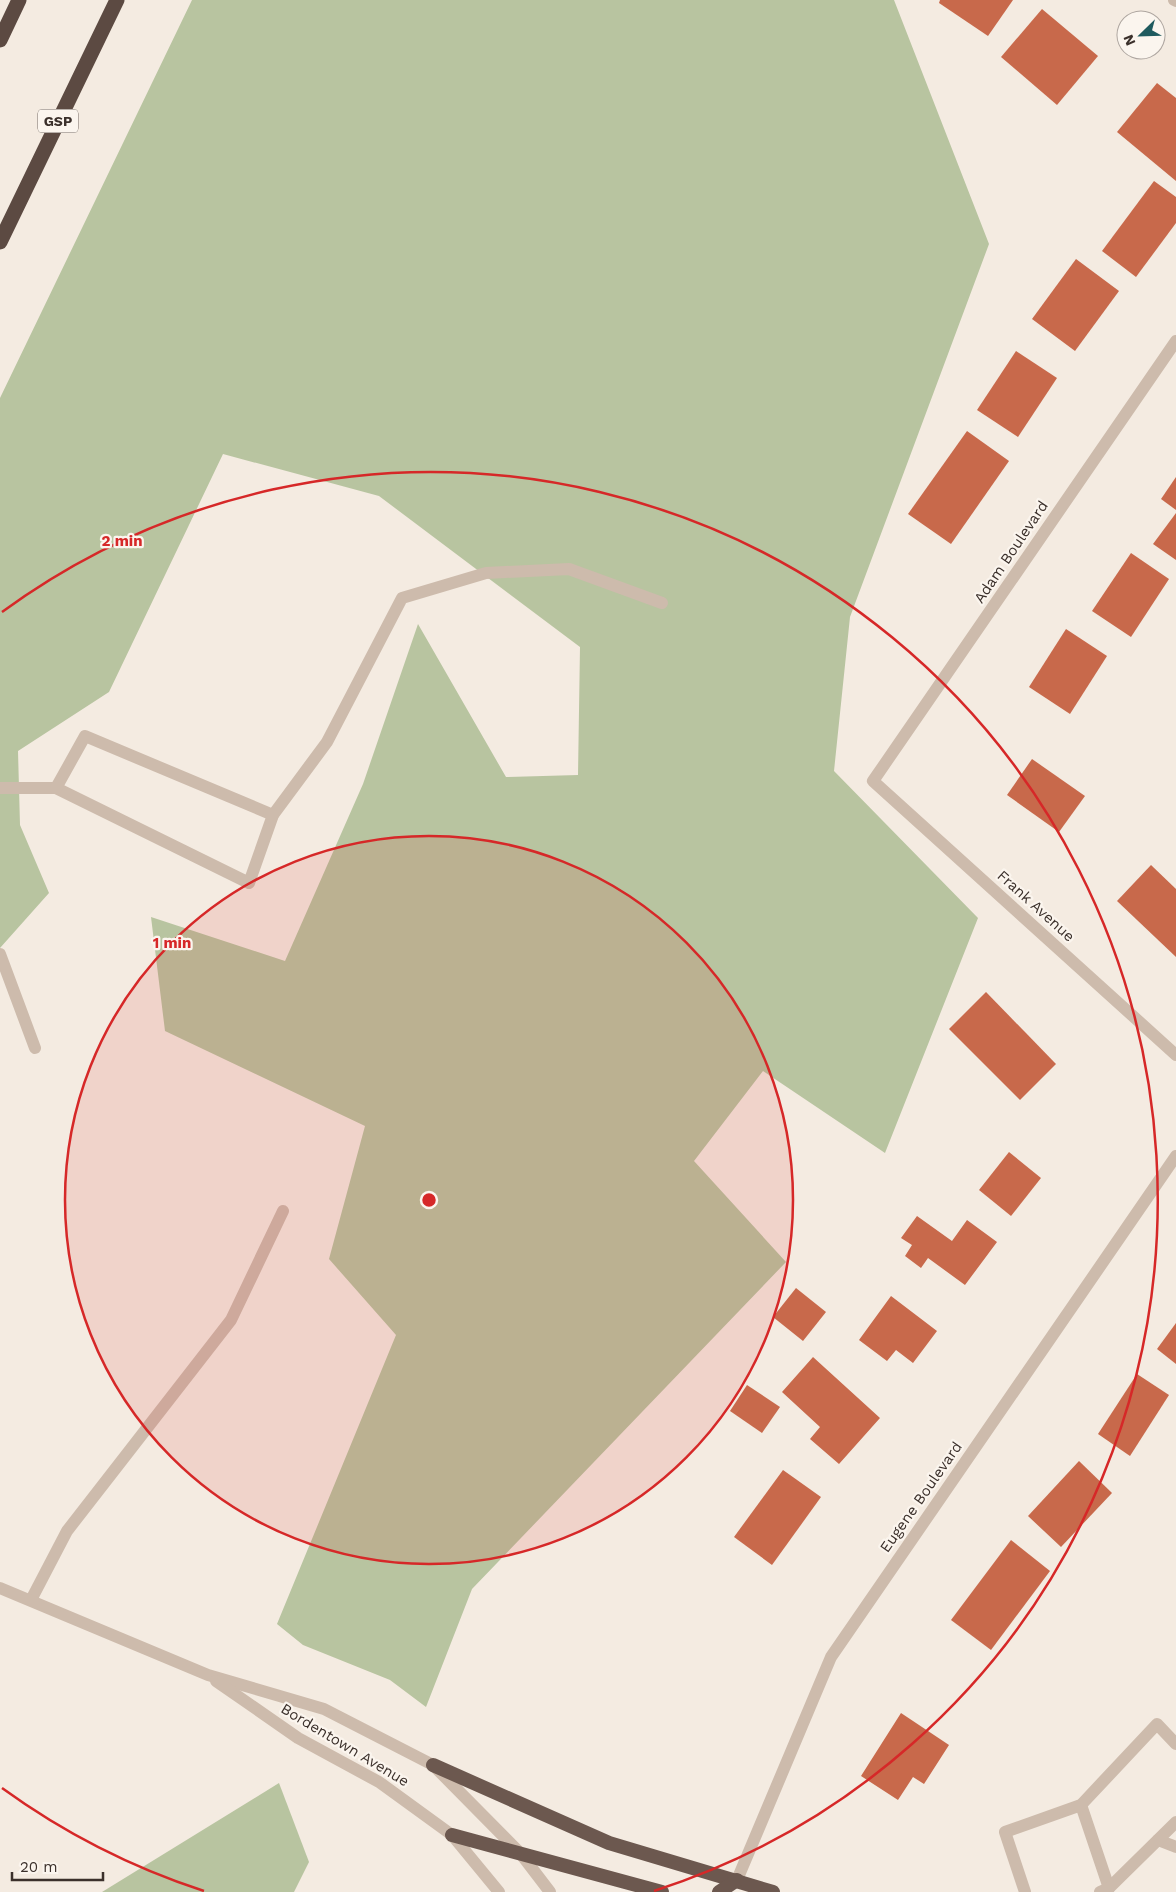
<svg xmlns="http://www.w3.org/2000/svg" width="1176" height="1892" font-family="'Work Sans',sans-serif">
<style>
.green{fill:#b8c4a0}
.building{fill:#c8694b}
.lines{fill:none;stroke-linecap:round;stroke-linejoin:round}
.service{stroke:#cdbbac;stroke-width:12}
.minor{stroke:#cdbbac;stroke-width:12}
.tertiary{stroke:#cdbbac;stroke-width:12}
.trunk{stroke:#6c584f;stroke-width:14}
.motorway{stroke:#5c4a42;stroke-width:15}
.ring{fill:none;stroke:#d62828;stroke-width:2.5}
.labels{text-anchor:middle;stroke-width:4.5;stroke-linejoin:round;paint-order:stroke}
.shield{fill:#fbf5ee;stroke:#756b66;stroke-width:1}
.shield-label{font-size:14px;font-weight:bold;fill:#3b302b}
.street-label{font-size:15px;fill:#3b302b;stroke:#fbf5ee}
.centre{fill:#d62828;stroke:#fbf5ee;stroke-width:2.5}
.ring-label{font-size:15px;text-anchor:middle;font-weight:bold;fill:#d62828;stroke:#fbf5ee;stroke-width:4.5;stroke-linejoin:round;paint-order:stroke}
</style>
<rect width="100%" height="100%" fill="#f4ebe1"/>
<g class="green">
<polygon points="192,0 894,0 989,244 850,617 834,771 978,918 885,1153 763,1071 694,1161 786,1262 472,1589 426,1707 390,1680 303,1645 277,1624 396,1335 329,1259 365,1126 165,1031 151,917 285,961 363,784 418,624 506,777 578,775 580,647 379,496 223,454 109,692 18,751 20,825 49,893 0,948 0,398"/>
<polygon points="279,1783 309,1862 294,1892 102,1892"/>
</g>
<g class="building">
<polygon points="940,0 1013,0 988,36 939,3"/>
<polygon points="1042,9 1098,56 1057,105 1001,57"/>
<polygon points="1157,83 1176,98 1176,181 1117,132"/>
<polygon points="1154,181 1176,197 1176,223 1136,277 1102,251"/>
<polygon points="1076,259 1119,291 1075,351 1032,319"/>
<polygon points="1016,351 1057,378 1018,437 977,410"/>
<polygon points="967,431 1009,461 951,544 908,514"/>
<polygon points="1176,477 1176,510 1161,499"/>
<polygon points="1176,513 1176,560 1153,544"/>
<polygon points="1131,553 1169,579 1131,637 1092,611"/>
<polygon points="1066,629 1107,656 1070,714 1029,687"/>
<polygon points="1032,759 1085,796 1059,832 1007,795"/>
<polygon points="1151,865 1176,889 1176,957 1117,901"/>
<polygon points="986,992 1056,1064 1020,1100 949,1029"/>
<polygon points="1009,1152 1041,1178 1011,1216 979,1190"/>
<polygon points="917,1216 952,1241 967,1220 997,1242 965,1285 928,1258 921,1268 905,1256 912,1245 901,1238"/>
<polygon points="796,1288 826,1312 803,1341 773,1317"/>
<polygon points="891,1296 937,1331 913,1363 896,1350 887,1361 859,1340"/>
<polygon points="1176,1323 1176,1364 1157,1349"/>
<polygon points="813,1357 880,1418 839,1464 810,1439 820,1427 782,1392"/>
<polygon points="1137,1374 1169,1395 1130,1456 1098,1434"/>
<polygon points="747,1385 780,1407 762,1433 730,1411"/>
<polygon points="1079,1461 1112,1493 1061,1547 1028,1516"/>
<polygon points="783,1470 821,1497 772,1565 734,1537"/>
<polygon points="1011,1540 1050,1571 991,1650 951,1620"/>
<polygon points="901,1713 949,1745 924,1784 913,1777 898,1800 861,1776"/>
</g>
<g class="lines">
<g class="service">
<polyline points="0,788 56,788 249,883 273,815 327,742 402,598 486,573 569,569 662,603"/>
<polyline points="56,788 85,736 273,815"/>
<polyline points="0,954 35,1048"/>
<polyline points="31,1600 67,1531 231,1320 283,1211"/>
<polyline points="1081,1805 1109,1888"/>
<polyline points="1158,1840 1176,1847"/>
<polyline points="1025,1892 1005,1832 1081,1805 1157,1724 1176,1744"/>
<polyline points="1100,1892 1109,1888 1176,1822"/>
</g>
<g class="minor">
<polyline points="1174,0 1176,1"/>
<polyline points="1176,341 873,781 1176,1055"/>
<polyline points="737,1880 831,1657 1176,1156"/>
</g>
<g class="tertiary">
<polyline points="0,1588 208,1675 324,1709 433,1765 521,1854 550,1892"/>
<polyline points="216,1681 298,1738 379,1782 452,1835 499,1892"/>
</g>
<g class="trunk">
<polyline points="433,1765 609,1843 773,1892"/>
<polyline points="452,1835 662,1892"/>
<polyline points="719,1892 737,1880"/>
</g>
<g class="motorway">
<polyline points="0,40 19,0"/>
<polyline points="0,242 117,0"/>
</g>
</g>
<circle cx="429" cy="1200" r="364" fill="#d62828" fill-opacity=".12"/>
<g class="ring">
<circle cx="429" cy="1200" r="364"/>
<path d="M204 1891A727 727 0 0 1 2 1788M2 612A727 727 0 1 1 654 1891"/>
</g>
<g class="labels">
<rect class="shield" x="38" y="109.5" width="40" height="23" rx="4"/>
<g class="shield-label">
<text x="58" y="126">GSP</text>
</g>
<g class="street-label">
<text transform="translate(1011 552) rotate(-56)" y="5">Adam Boulevard</text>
<text transform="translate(1036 906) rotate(42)" y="5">Frank Avenue</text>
<text transform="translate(921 1497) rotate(-55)" y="5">Eugene Boulevard</text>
<text transform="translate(345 1745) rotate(31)" y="5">Bordentown Avenue</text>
</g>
</g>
<circle cx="429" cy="1200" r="8" class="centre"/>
<g class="ring-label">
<text x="122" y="546">2 min</text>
<text x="172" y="948">1 min</text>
</g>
<g transform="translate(1141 35) rotate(247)"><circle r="24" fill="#fbf5ee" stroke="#aea6a0"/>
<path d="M0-4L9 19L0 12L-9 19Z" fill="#1f5a5e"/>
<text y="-8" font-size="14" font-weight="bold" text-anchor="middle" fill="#3b302b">N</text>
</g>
<path d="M12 1872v8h91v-8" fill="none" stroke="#3b302b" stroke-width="2.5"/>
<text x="20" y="1872" font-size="15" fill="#3b302b" stroke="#fbf5ee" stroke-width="4" paint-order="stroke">20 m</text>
</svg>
